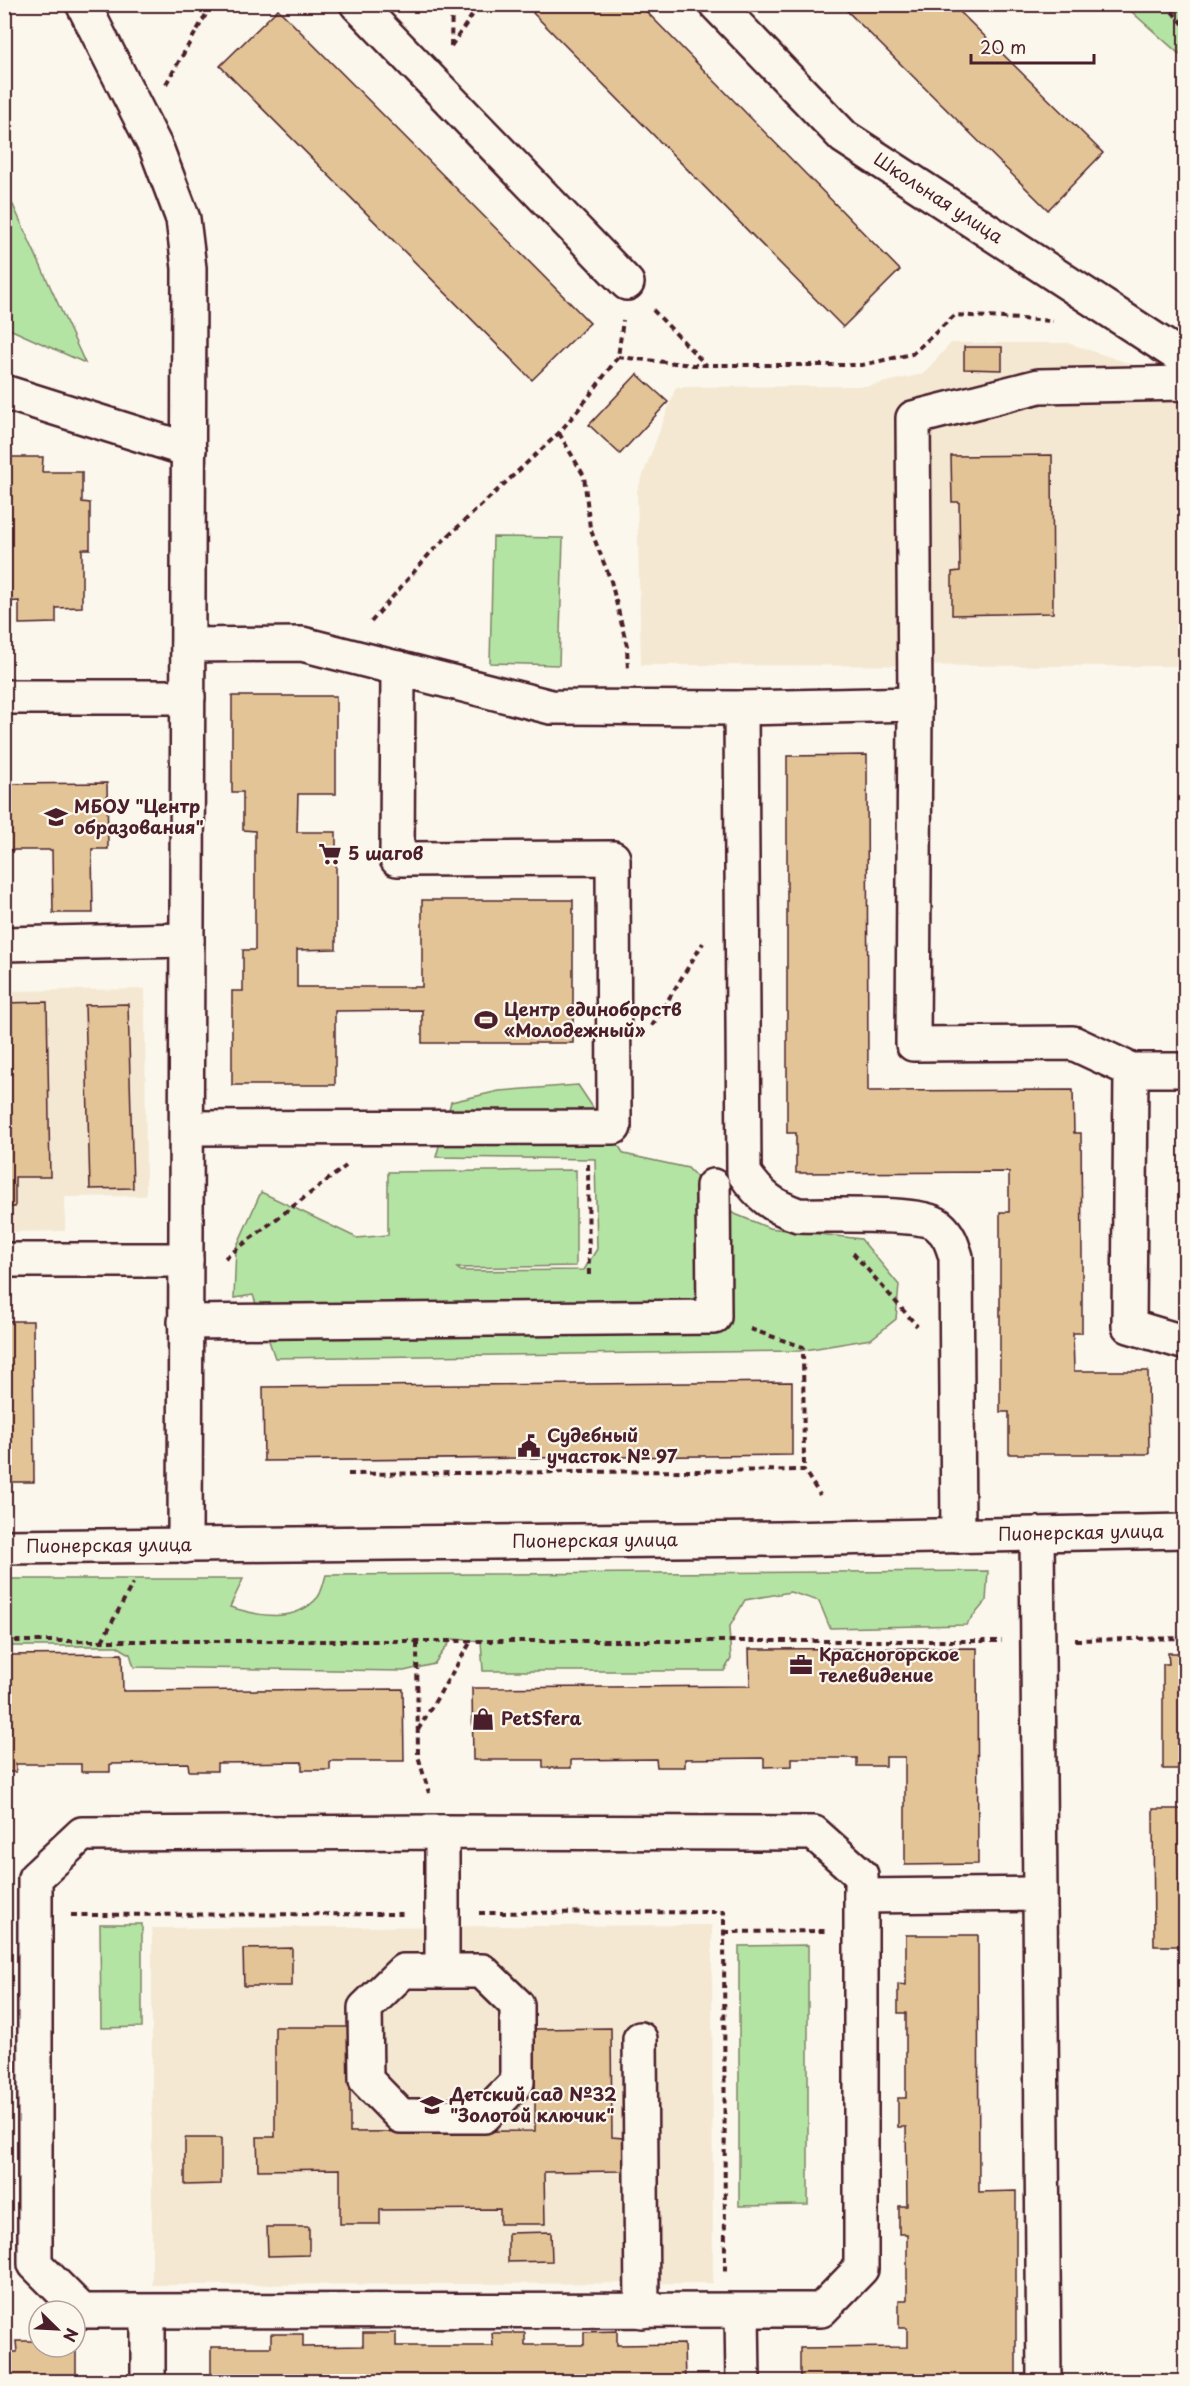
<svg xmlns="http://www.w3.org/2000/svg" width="1190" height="2386" font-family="'Playpen Sans',sans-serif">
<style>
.built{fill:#f4e8d2}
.green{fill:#b4e4a3;stroke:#7f8267;stroke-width:1.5}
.building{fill:#e3c496;stroke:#4a1f2b;stroke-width:1.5}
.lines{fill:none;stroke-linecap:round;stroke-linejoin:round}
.minor-casing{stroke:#4a1f2b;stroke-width:38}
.path{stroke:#4a1f2b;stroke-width:4;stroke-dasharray:6 4.5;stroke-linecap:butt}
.minor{stroke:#fbf7ec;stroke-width:33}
.labels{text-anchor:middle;stroke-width:4.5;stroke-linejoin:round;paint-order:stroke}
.street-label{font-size:18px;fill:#4a1f2b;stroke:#fbf7ec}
.poi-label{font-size:18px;font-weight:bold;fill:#4a1f2b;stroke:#fbf7ec;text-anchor:start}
</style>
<rect width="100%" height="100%" fill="#fbf7ec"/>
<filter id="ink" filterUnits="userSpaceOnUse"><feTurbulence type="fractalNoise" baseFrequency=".0167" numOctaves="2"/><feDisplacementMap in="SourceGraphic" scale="12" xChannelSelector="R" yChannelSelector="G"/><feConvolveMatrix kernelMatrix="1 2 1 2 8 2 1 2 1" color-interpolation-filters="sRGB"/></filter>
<g filter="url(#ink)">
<g class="built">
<polygon points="951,343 1068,343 1185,382 1185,666 641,665 637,491 676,387 868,386 923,374"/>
<polygon points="145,989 146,1196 65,1197 65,1231 5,1232 4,991"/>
<polygon points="712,1925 713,2283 152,2285 152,1928"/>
</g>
<g class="green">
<polygon points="1124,5 1185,5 1185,59"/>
<polygon points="13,205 85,363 5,327 5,213"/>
<polygon points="493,537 563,538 559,665 490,663"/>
<polygon points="578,1085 624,1154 688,1168 730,1212 769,1228 861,1239 899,1285 896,1319 871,1339 799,1351 275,1358 253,1295 234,1298 236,1248 261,1192 357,1238 388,1235 388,1172 576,1170 576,1266 457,1268 461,1271 584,1270 597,1249 595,1159 436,1157 451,1102 499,1091"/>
<path d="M 988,1571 L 986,1601 L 966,1625 L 830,1628 L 819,1601 L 790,1592 L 745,1600 L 729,1628 L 731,1659 L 724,1671 L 483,1671 L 481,1641 L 452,1639 L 434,1664 L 404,1671 L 134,1667 L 130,1654 L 117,1646 L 5,1646 L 5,1579 L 243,1579 L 230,1607 C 259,1616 295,1624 318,1597 C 322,1592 324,1581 326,1575 Z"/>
<polygon points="100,1924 142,1924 142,2027 101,2028"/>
<polygon points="808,1945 808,2205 739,2206 739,1946"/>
</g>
<g class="building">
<polygon points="542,4 639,4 900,270 843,327 533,13"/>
<polygon points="840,4 952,4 1103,153 1048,210"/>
<polygon points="278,9 590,323 532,380 220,66"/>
<polygon points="964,347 1002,347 1002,370 964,369"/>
<polygon points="637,374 668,402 620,454 589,425"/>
<polygon points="1052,455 1053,613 952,615 952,572 960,571 959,502 952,502 951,456"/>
<polygon points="4,457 43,457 42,472 82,472 82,502 90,503 90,549 82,549 82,607 56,608 56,623 19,624 19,601 4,602"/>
<polygon points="232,696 336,696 336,794 298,794 297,832 336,832 336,949 297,950 297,987 422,987 422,900 573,900 573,1043 422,1043 422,1010 335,1011 335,1085 232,1085 232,991 243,991 243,950 255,950 255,831 243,830 243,792 232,792"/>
<polygon points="867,755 868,1091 1073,1090 1074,1133 1081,1133 1082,1257 1082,1333 1073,1333 1074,1371 1148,1371 1149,1454 1009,1454 1009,1412 1000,1412 1000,1212 1009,1212 1009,1172 796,1173 796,1133 787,1133 787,756"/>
<polygon points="107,783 108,849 92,849 93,913 53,913 52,850 4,850 4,784"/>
<polygon points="47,1002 50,1177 15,1177 15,1207 4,1207 4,1003"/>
<polygon points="128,1004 133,1188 90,1189 85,1005"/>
<polygon points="4,1321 33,1321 34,1482 4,1482"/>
<polygon points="792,1382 792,1455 264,1461 263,1387"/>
<polygon points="977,1648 978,1864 905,1865 905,1757 886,1757 886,1766 857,1766 857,1758 792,1758 792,1766 764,1767 764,1758 685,1759 685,1767 657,1767 656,1759 571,1760 571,1768 543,1768 543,1760 473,1760 472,1688 750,1686 749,1649"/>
<polygon points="1168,1653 1186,1653 1186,1769 1163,1769 1163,1664 1169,1664"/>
<polygon points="122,1654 123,1691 403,1689 404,1761 330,1761 330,1770 302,1770 302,1762 217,1763 217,1771 189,1771 188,1763 110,1764 110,1772 81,1772 81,1764 16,1764 16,1772 4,1772 4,1655"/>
<polygon points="1153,1809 1186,1809 1186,1946 1154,1946"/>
<polygon points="906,1935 978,1935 979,2192 1016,2191 1016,2382 800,2382 800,2348 907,2347 907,2328 899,2328 899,2300 907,2300 907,2234 899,2234 899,2206 907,2206 906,2127 898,2127 898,2098 906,2098 906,2013 898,2013 898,1984 906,1985"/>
<polygon points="292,1948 292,1986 244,1986 243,1949"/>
<polygon points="275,2027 350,2027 350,2132 535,2131 535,2029 611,2028 612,2137 623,2138 623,2171 544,2172 545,2224 500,2224 500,2209 380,2210 380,2224 340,2224 340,2169 258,2170 257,2137 275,2137"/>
<polygon points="185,2138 221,2138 221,2184 185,2185"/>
<polygon points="267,2227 309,2227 309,2255 268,2256"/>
<polygon points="551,2232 552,2261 508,2262 508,2233"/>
<polygon points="617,2331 617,2345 684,2344 685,2382 211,2382 211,2347 271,2347 271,2334 303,2334 303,2347 363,2346 363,2333 396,2333 396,2346 493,2346 492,2333 525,2333 525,2345 584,2345 584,2332"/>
<polygon points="16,2341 39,2341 39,2347 43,2347 43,2352 76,2351 76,2382 4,2382 4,2352 17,2352"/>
</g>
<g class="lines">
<g class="minor-casing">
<g id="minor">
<polyline points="83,4 157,150 183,219 189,268 185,1546"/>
<polyline points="357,4 627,283"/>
<path id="s1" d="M 716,4 L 844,137 L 1186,360"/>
<polyline points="4,392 189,450"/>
<polyline points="188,645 302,644 551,707 741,708 915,704 913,1044 1073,1043 1131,1070 1186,1070"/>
<polyline points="4,697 188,697"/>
<polyline points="915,704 913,418 1039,386 1186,383"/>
<path d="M 741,708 L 744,1173 C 760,1196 772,1206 798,1215 C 826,1216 920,1211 938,1225 C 949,1234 952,1244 956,1257 L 958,1536"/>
<polyline points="4,944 187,940"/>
<polyline points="1131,1070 1129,1326 1186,1343"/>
<polyline points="187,1128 614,1127 613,858 397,859 398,668"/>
<polyline points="4,1260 186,1260"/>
<polyline points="185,1322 714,1317 713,1186"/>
<polyline points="1037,1534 1044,2382"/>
<path id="s2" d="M 4,1547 L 779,1539 L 1186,1531"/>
<polygon points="442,1832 814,1833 861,1875 861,2269 821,2310 82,2311 35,2264 35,1878 82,1834"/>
<polyline points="442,1832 442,1971"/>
<polyline points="861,1896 1039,1894"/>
<polygon points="403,1971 482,1971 517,2005 517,2082 484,2116 401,2116 366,2080 365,2008"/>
<polyline points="640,2039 642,2311"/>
<polyline points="742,2311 743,2382"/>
<polyline points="148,2312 148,2382"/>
</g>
</g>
<g class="path">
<polyline points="1165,4 1186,27"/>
<polyline points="451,46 480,4"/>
<polyline points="451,46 452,4"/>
<polyline points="166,84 212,4"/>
<polyline points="653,310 706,365"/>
<polyline points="618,357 693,365 862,365 912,354 955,315 1053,321"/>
<polyline points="559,433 584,476 590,528 611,581 627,646 628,671"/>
<polyline points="371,622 431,552 559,433 587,399 618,357 623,320"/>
<polyline points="652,1026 703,943"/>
<polyline points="588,1164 589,1279"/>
<polyline points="853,1253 917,1326"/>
<polyline points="225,1258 346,1166"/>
<polyline points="750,1329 803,1347 804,1470"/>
<polyline points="348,1474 804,1470 820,1495"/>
<polyline points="1075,1640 1186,1638"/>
<polyline points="4,1641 1002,1641"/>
<polyline points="102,1641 133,1583"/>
<polyline points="417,1643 418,1756 429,1793"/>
<polyline points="418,1730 470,1643"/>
<polyline points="479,1913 724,1912 725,2273"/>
<polyline points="71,1915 406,1914"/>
<polyline points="724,1932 825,1931"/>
</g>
<use href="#minor" class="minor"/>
</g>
</g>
<defs>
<g id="university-bare" transform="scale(1.8)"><path d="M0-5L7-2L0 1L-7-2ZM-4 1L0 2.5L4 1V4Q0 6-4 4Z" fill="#4a1f2b" stroke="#fbf7ec" stroke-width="2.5" paint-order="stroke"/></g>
<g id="supermarket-bare" transform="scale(1.8)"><path d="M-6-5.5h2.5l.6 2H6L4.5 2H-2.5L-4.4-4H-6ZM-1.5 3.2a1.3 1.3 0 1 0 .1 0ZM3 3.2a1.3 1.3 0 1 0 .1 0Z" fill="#4a1f2b" stroke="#fbf7ec" stroke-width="2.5" paint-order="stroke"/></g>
<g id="stadium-bare" transform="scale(1.8)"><path d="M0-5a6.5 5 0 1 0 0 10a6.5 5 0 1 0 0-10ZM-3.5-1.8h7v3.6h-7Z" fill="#4a1f2b" stroke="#fbf7ec" stroke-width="2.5" paint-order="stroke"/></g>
<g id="civic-bare" transform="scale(1.8)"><path d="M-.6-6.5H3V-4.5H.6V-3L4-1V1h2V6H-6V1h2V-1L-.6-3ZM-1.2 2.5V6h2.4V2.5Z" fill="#4a1f2b" stroke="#fbf7ec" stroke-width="2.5" paint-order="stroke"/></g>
<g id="office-bare" transform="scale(1.8)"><path d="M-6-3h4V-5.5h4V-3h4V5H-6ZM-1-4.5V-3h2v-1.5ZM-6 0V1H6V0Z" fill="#4a1f2b" stroke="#fbf7ec" stroke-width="2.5" paint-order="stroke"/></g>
<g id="shop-bare" transform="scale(1.8)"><path d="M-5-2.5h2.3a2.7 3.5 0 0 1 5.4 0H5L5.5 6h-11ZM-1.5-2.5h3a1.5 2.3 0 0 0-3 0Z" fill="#4a1f2b" stroke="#fbf7ec" stroke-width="2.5" paint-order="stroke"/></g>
<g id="school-bare" transform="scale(1.8)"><path d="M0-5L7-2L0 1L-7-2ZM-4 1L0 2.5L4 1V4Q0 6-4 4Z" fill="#4a1f2b" stroke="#fbf7ec" stroke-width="2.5" paint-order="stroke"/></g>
</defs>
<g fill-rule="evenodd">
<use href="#university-bare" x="56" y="817"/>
<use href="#supermarket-bare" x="330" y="854"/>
<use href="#stadium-bare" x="486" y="1020"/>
<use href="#civic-bare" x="529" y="1446"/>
<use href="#office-bare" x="801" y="1665"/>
<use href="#shop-bare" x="483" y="1719"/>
<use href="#school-bare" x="432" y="2105"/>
</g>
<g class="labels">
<g class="street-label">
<text dy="6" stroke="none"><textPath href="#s1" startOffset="297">Школьная улица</textPath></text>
<text dy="6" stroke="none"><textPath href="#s2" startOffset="1077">Пионерская улица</textPath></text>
<text dy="6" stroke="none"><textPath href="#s2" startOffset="591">Пионерская улица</textPath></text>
<text dy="6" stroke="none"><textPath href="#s2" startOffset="105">Пионерская улица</textPath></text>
</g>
<g class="poi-label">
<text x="74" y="813">МБОУ "Центр<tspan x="74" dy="21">образования"</tspan></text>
<text x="348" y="860">5 шагов</text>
<text x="504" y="1016">Центр единоборств<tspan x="504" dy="21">«Молодежный»</tspan></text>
<text x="547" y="1442">Судебный<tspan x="547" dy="21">участок № 97</tspan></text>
<text x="819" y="1661">Красногорское<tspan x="819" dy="21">телевидение</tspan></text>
<text x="501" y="1725">PetSfera</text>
<text x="450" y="2101">Детский сад №32<tspan x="450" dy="21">"Золотой ключик"</tspan></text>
</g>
</g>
<rect width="1190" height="2386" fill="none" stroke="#fbf7ec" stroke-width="24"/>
<rect x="12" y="12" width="1166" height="2362" fill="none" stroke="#4a1f2b" stroke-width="2" filter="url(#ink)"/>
<g transform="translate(57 2329) rotate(114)"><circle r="28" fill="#fbf7ec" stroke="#b4a19f" stroke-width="1.5"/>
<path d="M0-4.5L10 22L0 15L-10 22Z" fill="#4a1f2b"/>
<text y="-9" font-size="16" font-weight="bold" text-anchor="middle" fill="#4a1f2b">N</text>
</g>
<path d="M971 54v9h123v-9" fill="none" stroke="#4a1f2b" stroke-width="3"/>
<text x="980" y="54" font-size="18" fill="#4a1f2b" stroke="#fbf7ec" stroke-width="4.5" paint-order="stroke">20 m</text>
</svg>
